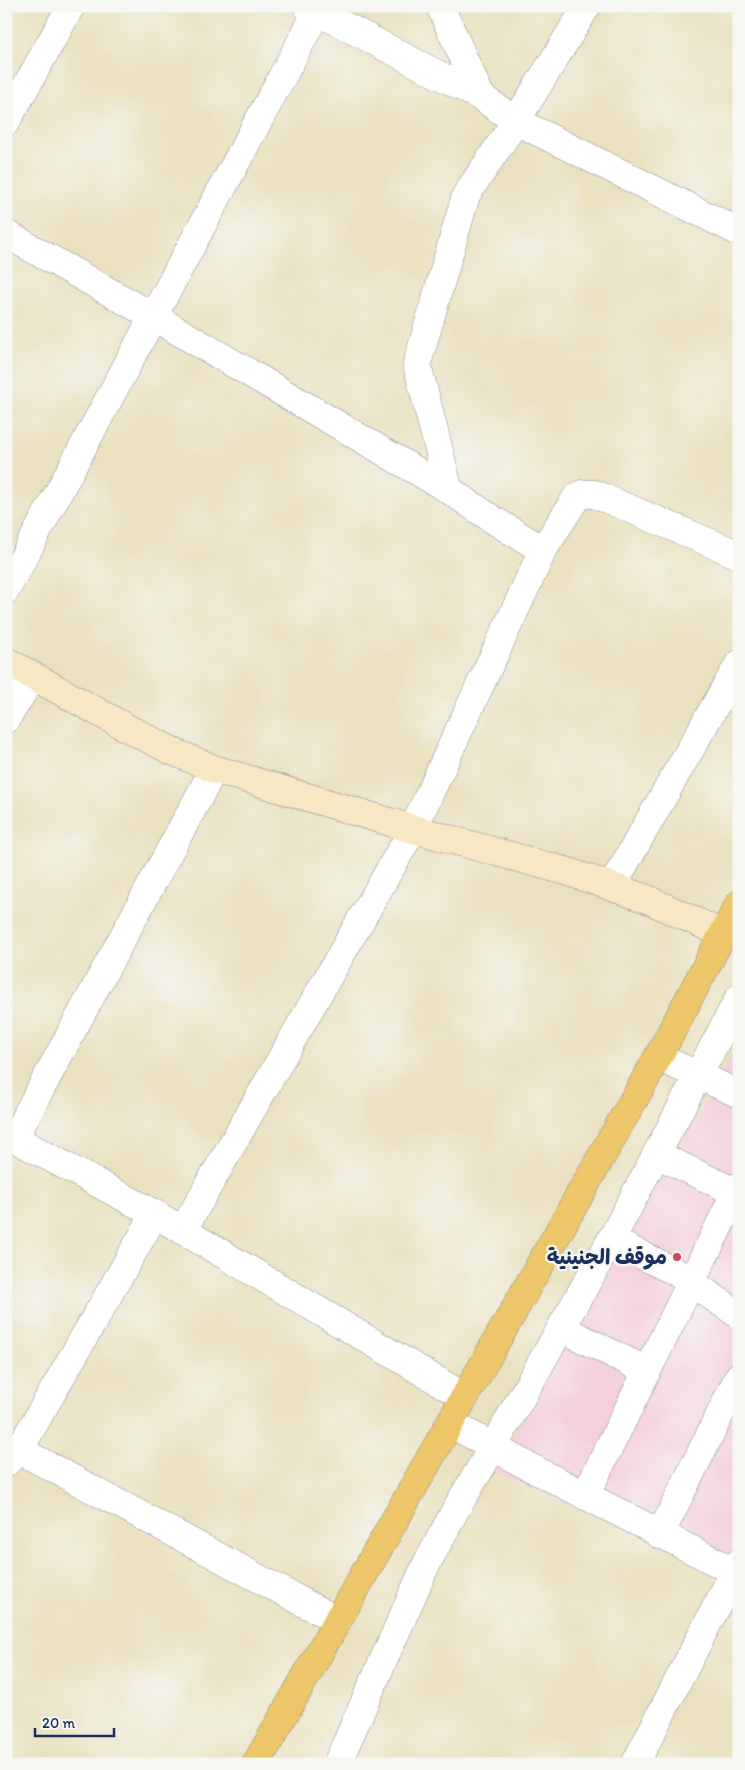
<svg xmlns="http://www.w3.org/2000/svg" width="745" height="1770" font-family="Itim,'Playpen Sans Arabic',sans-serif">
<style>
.built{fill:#f4cfdd}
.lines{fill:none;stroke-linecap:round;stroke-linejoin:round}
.street-casing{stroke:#82888f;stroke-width:29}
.secondary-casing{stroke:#82888f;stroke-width:29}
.highway-casing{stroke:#82888f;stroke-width:29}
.street{stroke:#fff;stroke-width:28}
.secondary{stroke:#f7e8c3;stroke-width:28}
.highway{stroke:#ecc669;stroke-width:28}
.poi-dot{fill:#d1495b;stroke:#f6f6f2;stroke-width:2}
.labels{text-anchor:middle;stroke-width:4.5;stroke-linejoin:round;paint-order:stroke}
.poi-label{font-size:21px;font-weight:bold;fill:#1b2f5e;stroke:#f6f6f2;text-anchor:end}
</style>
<rect width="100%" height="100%" fill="#f6f6f2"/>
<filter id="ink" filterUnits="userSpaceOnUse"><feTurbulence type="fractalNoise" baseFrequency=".02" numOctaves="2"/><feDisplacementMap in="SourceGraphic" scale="10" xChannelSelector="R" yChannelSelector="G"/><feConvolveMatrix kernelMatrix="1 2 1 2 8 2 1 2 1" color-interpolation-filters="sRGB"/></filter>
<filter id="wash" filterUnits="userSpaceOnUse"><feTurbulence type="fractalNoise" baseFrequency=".0096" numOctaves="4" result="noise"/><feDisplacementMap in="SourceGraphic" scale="20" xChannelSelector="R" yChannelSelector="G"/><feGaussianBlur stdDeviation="1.12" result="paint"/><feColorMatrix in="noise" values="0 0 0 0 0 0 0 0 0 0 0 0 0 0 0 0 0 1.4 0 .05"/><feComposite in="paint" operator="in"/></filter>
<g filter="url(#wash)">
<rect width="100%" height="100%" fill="#eae1c0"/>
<polygon class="built" points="739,1043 739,1577 493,1471"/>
</g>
<g filter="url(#ink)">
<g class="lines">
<g class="street-casing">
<g id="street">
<polyline points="307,6 481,97 516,121 739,232"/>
<polyline points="440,6 481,97"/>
<polyline points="6,122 71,6"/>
<polyline points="6,234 154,317 449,490 495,521 543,550"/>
<polyline points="449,490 417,364 466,195 516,121 587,6"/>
<polyline points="6,590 317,12"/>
<polyline points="6,719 33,676"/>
<polyline points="612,886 739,664"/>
<polyline points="658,1057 739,1094"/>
<polyline points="6,1134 155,1214 465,1397"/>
<polyline points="14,1138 214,769"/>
<polyline points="656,1154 739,1194"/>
<polyline points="183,1230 413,829 543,550 576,498 582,494 595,494 739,555"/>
<polyline points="611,1240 676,1272 739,1315"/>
<polyline points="561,1328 647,1371"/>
<polyline points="450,1423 522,1463 739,1574"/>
<polyline points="6,1443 338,1621"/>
<polyline points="6,1463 19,1450 155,1214"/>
<polyline points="585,1496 739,1186"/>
<polyline points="660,1535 739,1376"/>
<polyline points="337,1764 425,1567 456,1509 493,1447 611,1240 739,998"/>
<polyline points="635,1764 739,1563"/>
</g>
</g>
<g class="secondary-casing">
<polyline id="secondary" points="6,661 129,729 172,751 214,769 413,829 569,872 647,899 723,934"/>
</g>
<g class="highway-casing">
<polyline id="highway" points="256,1764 658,1057 739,904"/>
</g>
<use href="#street" class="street"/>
<use href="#secondary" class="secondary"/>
<use href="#highway" class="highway"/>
</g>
</g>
<circle class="poi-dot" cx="677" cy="1257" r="5"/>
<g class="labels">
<g class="poi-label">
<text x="667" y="1264">موقف الجنينية</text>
</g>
</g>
<rect width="745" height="1770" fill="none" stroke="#f6f6f2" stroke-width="25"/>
<path d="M35 1728v8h79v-8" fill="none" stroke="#1b2f5e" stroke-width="2.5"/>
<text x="42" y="1728" font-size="15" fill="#1b2f5e" stroke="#f6f6f2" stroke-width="4" paint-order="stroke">20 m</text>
</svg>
